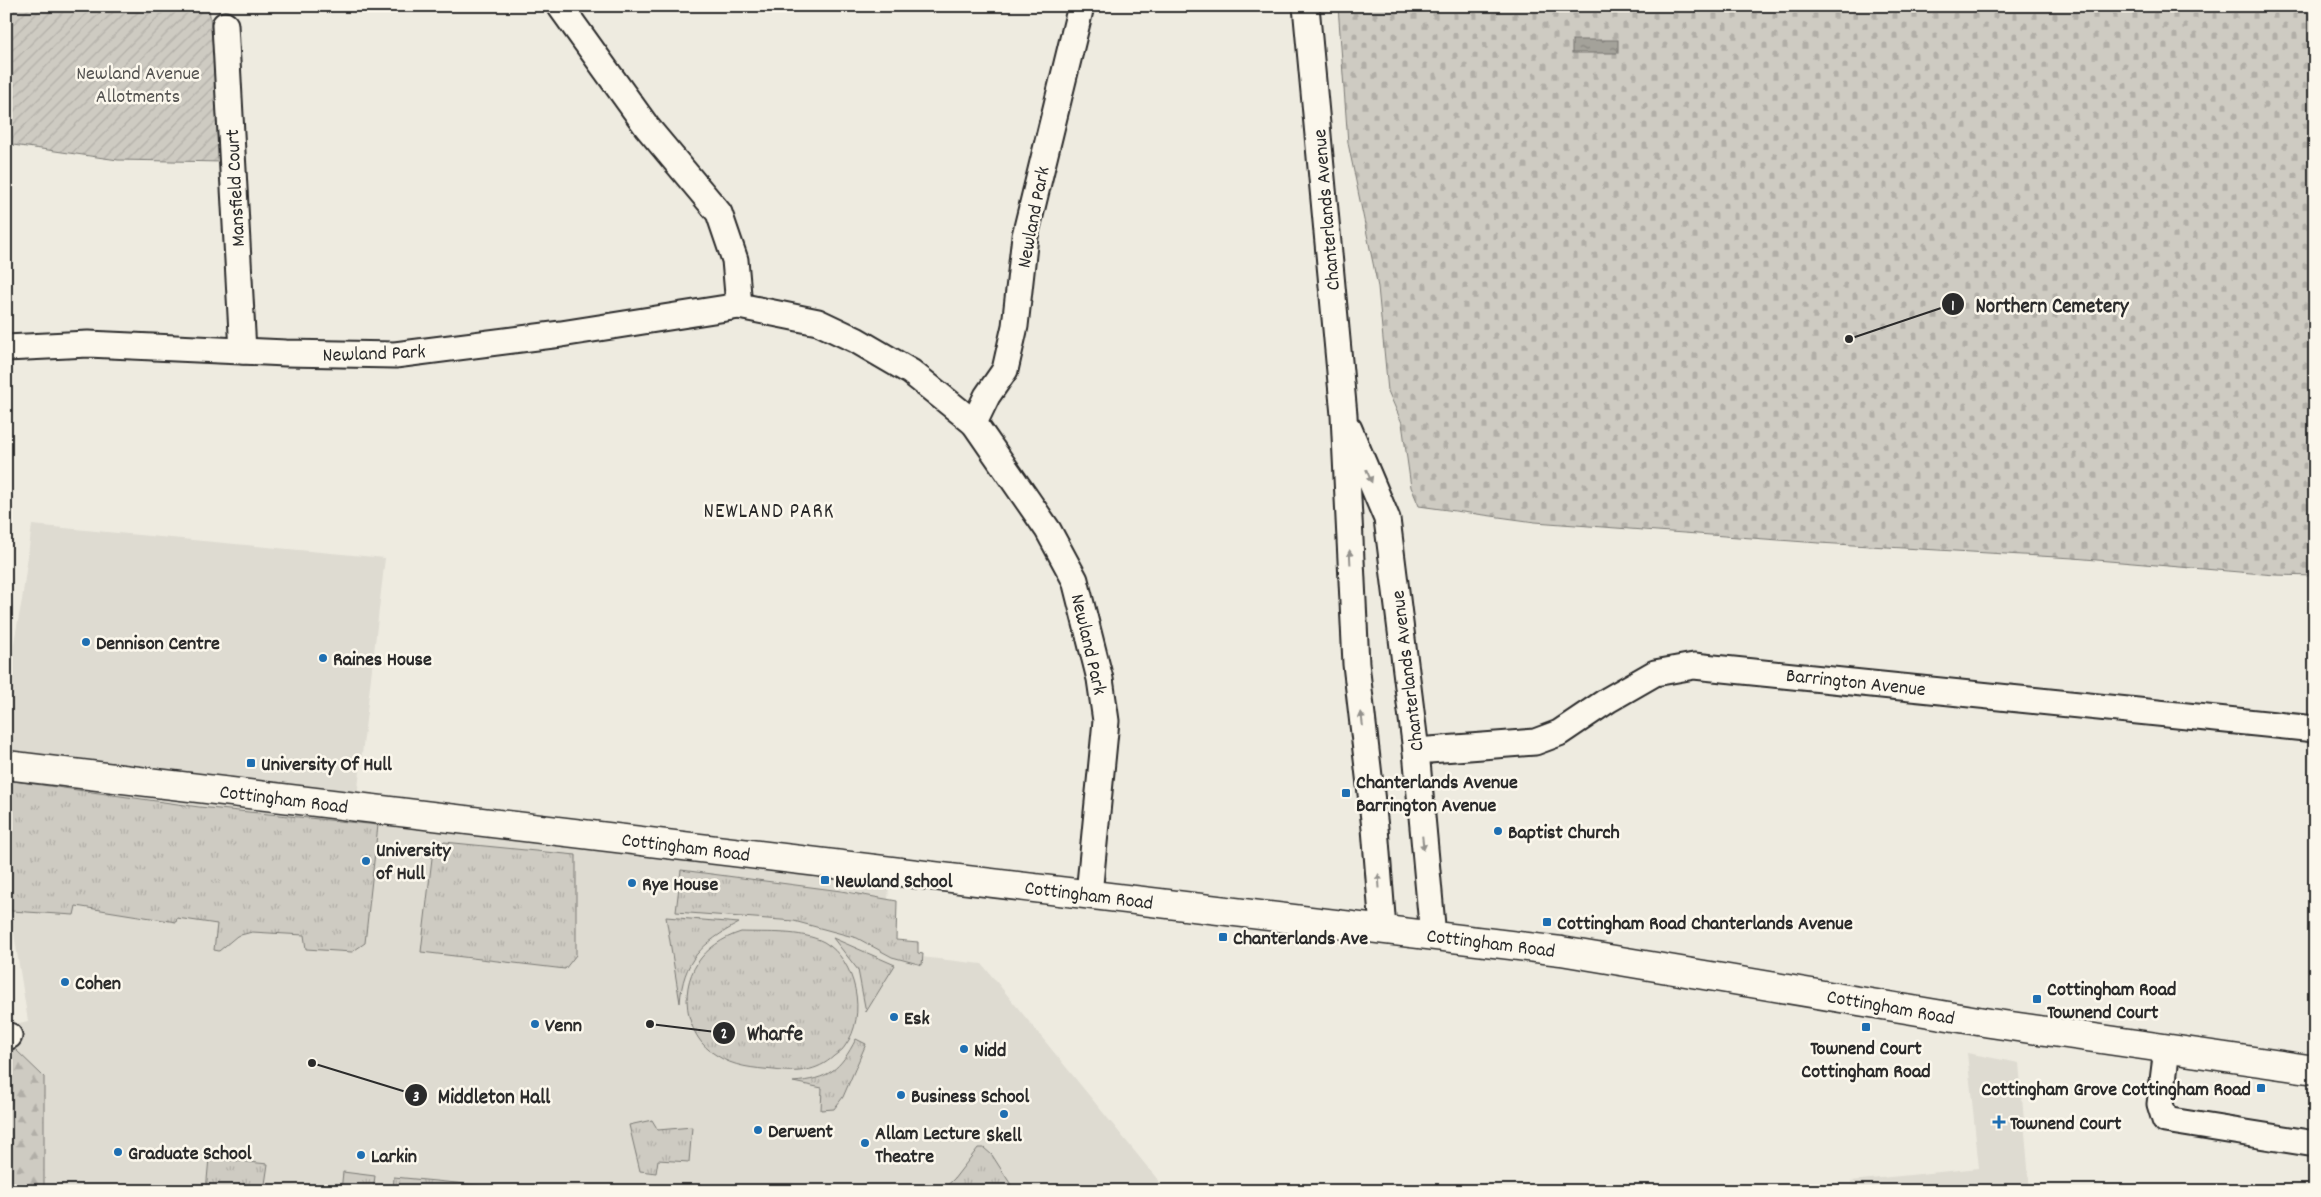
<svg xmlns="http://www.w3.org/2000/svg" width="2321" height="1197" font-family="Dekko,sans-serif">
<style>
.built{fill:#dedbd1}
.grass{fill:url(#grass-tufts);stroke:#7c7b76}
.forest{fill:url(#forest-firs);stroke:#7c7b76}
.cemetery{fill:url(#cemetery-stones);stroke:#7c7b76}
.garden{fill:url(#garden-furrows);stroke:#7c7b76}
.water{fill:url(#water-ripples);stroke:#74726e}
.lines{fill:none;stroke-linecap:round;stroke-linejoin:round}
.minor-casing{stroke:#2b2b2b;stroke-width:29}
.major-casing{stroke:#2b2b2b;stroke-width:31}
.minor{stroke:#fbf7ec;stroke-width:25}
.major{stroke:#fbf7ec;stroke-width:28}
.oneway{fill:#93918c}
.poi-dot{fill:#1f6fb2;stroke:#fbf7ec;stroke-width:2}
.labels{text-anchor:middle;stroke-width:5;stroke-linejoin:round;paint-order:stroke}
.park-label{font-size:20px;fill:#545351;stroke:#fbf7ec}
.street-label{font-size:20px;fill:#2b2b2b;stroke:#fbf7ec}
.poi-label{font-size:20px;font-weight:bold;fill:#2b2b2b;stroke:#fbf7ec;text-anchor:start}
.neighbourhood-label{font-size:21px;letter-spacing:1px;fill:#2b2b2b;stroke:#fbf7ec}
.leader{fill:none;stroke:#2b2b2b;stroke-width:2}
.callout-dot{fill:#2b2b2b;stroke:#fbf7ec;stroke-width:2}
.mark-label{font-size:15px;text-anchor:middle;font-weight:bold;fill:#fff}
.callout-label{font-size:21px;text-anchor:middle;font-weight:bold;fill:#2b2b2b;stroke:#fbf7ec;stroke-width:5;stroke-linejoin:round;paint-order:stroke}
</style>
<defs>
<pattern id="grass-tufts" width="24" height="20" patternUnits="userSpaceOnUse" patternTransform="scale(1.25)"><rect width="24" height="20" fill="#cecbc2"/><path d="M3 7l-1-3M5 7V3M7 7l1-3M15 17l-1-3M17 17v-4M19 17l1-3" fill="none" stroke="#b1aea7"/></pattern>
<pattern id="forest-firs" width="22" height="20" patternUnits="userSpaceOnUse" patternTransform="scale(1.25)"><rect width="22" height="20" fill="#cecbc2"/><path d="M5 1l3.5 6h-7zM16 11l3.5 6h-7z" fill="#b1aea7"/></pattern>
<pattern id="cemetery-stones" width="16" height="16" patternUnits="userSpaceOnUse" patternTransform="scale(1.25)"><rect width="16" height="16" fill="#cecbc2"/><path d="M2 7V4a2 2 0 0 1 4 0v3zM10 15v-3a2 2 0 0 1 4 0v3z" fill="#b1aea7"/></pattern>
<pattern id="garden-furrows" width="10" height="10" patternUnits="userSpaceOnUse" patternTransform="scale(1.25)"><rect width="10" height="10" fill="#cecbc2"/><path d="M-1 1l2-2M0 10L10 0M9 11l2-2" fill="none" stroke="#b1aea7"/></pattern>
<pattern id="water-ripples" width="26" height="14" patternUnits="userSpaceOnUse" patternTransform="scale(1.25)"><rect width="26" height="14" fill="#a4a29a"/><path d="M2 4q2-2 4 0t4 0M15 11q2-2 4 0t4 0" fill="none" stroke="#86847e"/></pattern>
</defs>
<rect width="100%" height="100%" fill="#eeebe0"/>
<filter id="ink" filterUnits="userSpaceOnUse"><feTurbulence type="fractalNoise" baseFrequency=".02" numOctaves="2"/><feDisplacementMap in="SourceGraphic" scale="10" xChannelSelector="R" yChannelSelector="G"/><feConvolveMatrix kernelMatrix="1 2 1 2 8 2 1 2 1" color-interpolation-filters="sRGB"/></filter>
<g filter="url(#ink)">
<g class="built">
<polygon points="32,525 385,558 355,814 889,880 886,953 982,964 1167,1191 6,1191 6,1026 28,1021 6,884 6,684 22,600"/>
<polygon points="1967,1053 2019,1063 2030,1191 1852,1191 1851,1181 1979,1168"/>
</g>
<g class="grass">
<polygon points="6,780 199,807 378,825 365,943 352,952 306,949 304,935 252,932 237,936 219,951 214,950 217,924 177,918 176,922 76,906 74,915 11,911 6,884"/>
<polygon points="434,841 576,855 576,955 565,969 421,952"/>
<polygon points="681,870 841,891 897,901 896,940 918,942 918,953 923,954 922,965 892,957 857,938 794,921 676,912"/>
<path d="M 666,917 L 739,923 C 702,943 683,960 680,1003 Z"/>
<path d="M 741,932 C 767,933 801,930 824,942 C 856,960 868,1016 845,1046 C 843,1050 838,1053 834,1056 C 817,1072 796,1073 774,1070 C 753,1068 734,1067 716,1055 C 701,1046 693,1032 689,1016 C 680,975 703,944 741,932 Z"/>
<polygon points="833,938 895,965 866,1012 858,970"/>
<path d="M 856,1039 L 866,1044 L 843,1097 L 834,1109 L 821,1110 L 822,1088 L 793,1082 C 829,1079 840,1070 856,1039 Z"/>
<polygon points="652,1120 658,1130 692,1127 689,1162 658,1160 656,1173 640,1171 629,1125"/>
<polygon points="978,1148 984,1148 992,1155 1015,1191 941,1191 954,1179"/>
<polygon points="209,1158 268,1164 264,1191 206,1191"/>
<polygon points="343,1172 375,1176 373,1191 341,1191"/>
<polygon points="394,1177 498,1187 497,1191 393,1191"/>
</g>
<polygon class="forest" points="15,1049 44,1077 44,1191 6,1191 6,1051"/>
<polygon class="cemetery" points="1338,6 2315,6 2315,576 2275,575 2073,558 1819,543 1535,522 1419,506 1411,487 1402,423 1388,391 1378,287 1348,143"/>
<polygon class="garden" points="6,6 209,6 224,162 118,160 6,144"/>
<rect class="water" x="1572" y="40" width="46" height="13"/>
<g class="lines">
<g class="minor-casing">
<g id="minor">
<polyline points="560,6 647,127 719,213 735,260 739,306"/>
<polyline points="1306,6 1344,415 1356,664 1375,828 1383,929"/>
<polyline points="225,25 243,351"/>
<polyline points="6,348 88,344 286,353 395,355 561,334 739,306 818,322 856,340 911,372 974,423 1048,530 1075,580 1100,679 1106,721 1089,894"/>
<polyline points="974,423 987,396 1005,370 1015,326 1025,236 1081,6"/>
<polyline points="1349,429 1387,519 1416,751 1433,936"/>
<polyline points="1416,751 1535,742 1559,733 1608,700 1655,673 1694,666 2315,729"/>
<polyline points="6,1037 9,1036"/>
<polyline points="2167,1049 2160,1104 2165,1120 2315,1144"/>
</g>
</g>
<g class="major-casing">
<polyline id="major" points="6,765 1561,951 1990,1023 2315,1070"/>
</g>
<use href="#minor" class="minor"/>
<use href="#major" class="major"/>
</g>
<defs><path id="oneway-solid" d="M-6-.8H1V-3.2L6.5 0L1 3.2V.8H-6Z" transform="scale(1.25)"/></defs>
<g class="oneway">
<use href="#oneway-solid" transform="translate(1369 476) rotate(67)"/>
<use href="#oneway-solid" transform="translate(1350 557) rotate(-93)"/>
<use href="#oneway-solid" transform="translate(1362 719) rotate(-97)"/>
<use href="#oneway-solid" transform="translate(1423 843) rotate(84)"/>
<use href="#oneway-solid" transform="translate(1379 881) rotate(-94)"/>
</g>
</g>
<g class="poi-dot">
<circle cx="86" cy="642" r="5"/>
<circle cx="323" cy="658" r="5"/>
<rect x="246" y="758" width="10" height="10" rx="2.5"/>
<rect x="1341" y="788" width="10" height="10" rx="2.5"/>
<circle cx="1498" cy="831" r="5"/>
<circle cx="366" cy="861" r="5"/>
<rect x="820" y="875" width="10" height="10" rx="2.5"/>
<circle cx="632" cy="883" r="5"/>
<rect x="1542" y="917" width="10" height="10" rx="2.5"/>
<rect x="1218" y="932" width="10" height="10" rx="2.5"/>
<circle cx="65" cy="982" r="5"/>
<rect x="2032" y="994" width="10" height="10" rx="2.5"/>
<circle cx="894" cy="1017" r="5"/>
<circle cx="535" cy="1024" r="5"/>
<rect x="1861" y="1022" width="10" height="10" rx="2.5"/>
<circle cx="964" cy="1049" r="5"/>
<rect x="2256" y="1083" width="10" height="10" rx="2.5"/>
<circle cx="901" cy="1095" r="5"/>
<circle cx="1004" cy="1114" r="5"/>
<path d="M1996.5 1114.5h5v5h5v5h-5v5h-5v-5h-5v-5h5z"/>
<circle cx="758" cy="1130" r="5"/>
<circle cx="865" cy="1143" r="5"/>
<circle cx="118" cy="1152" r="5"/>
<circle cx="361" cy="1155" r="5"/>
</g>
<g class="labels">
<g class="park-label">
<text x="138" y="79">Newland Avenue<tspan x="138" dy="23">Allotments</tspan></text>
</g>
<g class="street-label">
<text transform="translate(234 188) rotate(-93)" y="7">Mansfield Court</text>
<text transform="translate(1325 210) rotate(-95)" y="7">Chanterlands Avenue</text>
<text transform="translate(1032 217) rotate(-79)" y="7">Newland Park</text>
<text transform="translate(374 352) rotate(-2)" y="7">Newland Park</text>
<text transform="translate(1090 644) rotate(77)" y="7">Newland Park</text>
<text transform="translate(1406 671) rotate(-97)" y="7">Chanterlands Avenue</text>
<text transform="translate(1856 681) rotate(6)" y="7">Barrington Avenue</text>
<text transform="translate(284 798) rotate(7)" y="7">Cottingham Road</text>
<text transform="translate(686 846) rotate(7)" y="7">Cottingham Road</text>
<text transform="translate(1089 894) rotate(7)" y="7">Cottingham Road</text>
<text transform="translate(1491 942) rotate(7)" y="7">Cottingham Road</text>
<text transform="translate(1891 1006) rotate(10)" y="7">Cottingham Road</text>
</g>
<g class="poi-label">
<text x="96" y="649">Dennison Centre</text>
<text x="333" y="665">Raines House</text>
<text x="261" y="770">University Of Hull</text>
<text x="1356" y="788">Chanterlands Avenue<tspan x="1356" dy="23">Barrington Avenue</tspan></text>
<text x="1508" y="838">Baptist Church</text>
<text x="376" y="856">University<tspan x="376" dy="23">of Hull</tspan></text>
<text x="835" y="887">Newland School</text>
<text x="642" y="890">Rye House</text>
<text x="1557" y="929">Cottingham Road Chanterlands Avenue</text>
<text x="1233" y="944">Chanterlands Ave</text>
<text x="75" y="989">Cohen</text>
<text x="2047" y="995">Cottingham Road<tspan x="2047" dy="23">Townend Court</tspan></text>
<text x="904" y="1024">Esk</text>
<text x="545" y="1031">Venn</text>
<text x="1866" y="1054" text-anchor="middle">Townend Court<tspan x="1866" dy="23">Cottingham Road</tspan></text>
<text x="974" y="1056">Nidd</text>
<text x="2251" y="1095" text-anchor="end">Cottingham Grove Cottingham Road</text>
<text x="911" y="1102">Business School</text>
<text x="2010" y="1129">Townend Court</text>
<text x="768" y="1137">Derwent</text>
<text x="875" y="1139">Allam Lecture<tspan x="875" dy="23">Theatre</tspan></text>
<text x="1004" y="1141" text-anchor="middle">Skell</text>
<text x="128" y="1159">Graduate School</text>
<text x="371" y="1162">Larkin</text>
</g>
<g class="neighbourhood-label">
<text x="769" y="517">NEWLAND PARK</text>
</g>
</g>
<path class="leader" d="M1849 339L1953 304M650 1024L724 1033M312 1063L416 1095"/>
<g class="callout-dot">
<circle cx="1849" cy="339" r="5"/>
<circle cx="650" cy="1024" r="5"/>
<circle cx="312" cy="1063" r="5"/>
<circle cx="1953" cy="304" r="12"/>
<circle cx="724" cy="1033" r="12"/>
<circle cx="416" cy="1095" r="12"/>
</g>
<g class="mark-label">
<text x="1953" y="310">1</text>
<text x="724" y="1038">2</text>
<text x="416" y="1101">3</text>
</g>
<g class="callout-label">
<text x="2052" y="312">Northern Cemetery</text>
<text x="775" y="1040">Wharfe</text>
<text x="494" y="1103">Middleton Hall</text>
</g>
<rect width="2321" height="1197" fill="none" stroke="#fbf7ec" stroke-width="25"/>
<rect x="12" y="12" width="2296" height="1172" fill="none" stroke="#2b2b2b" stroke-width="2" filter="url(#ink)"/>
</svg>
